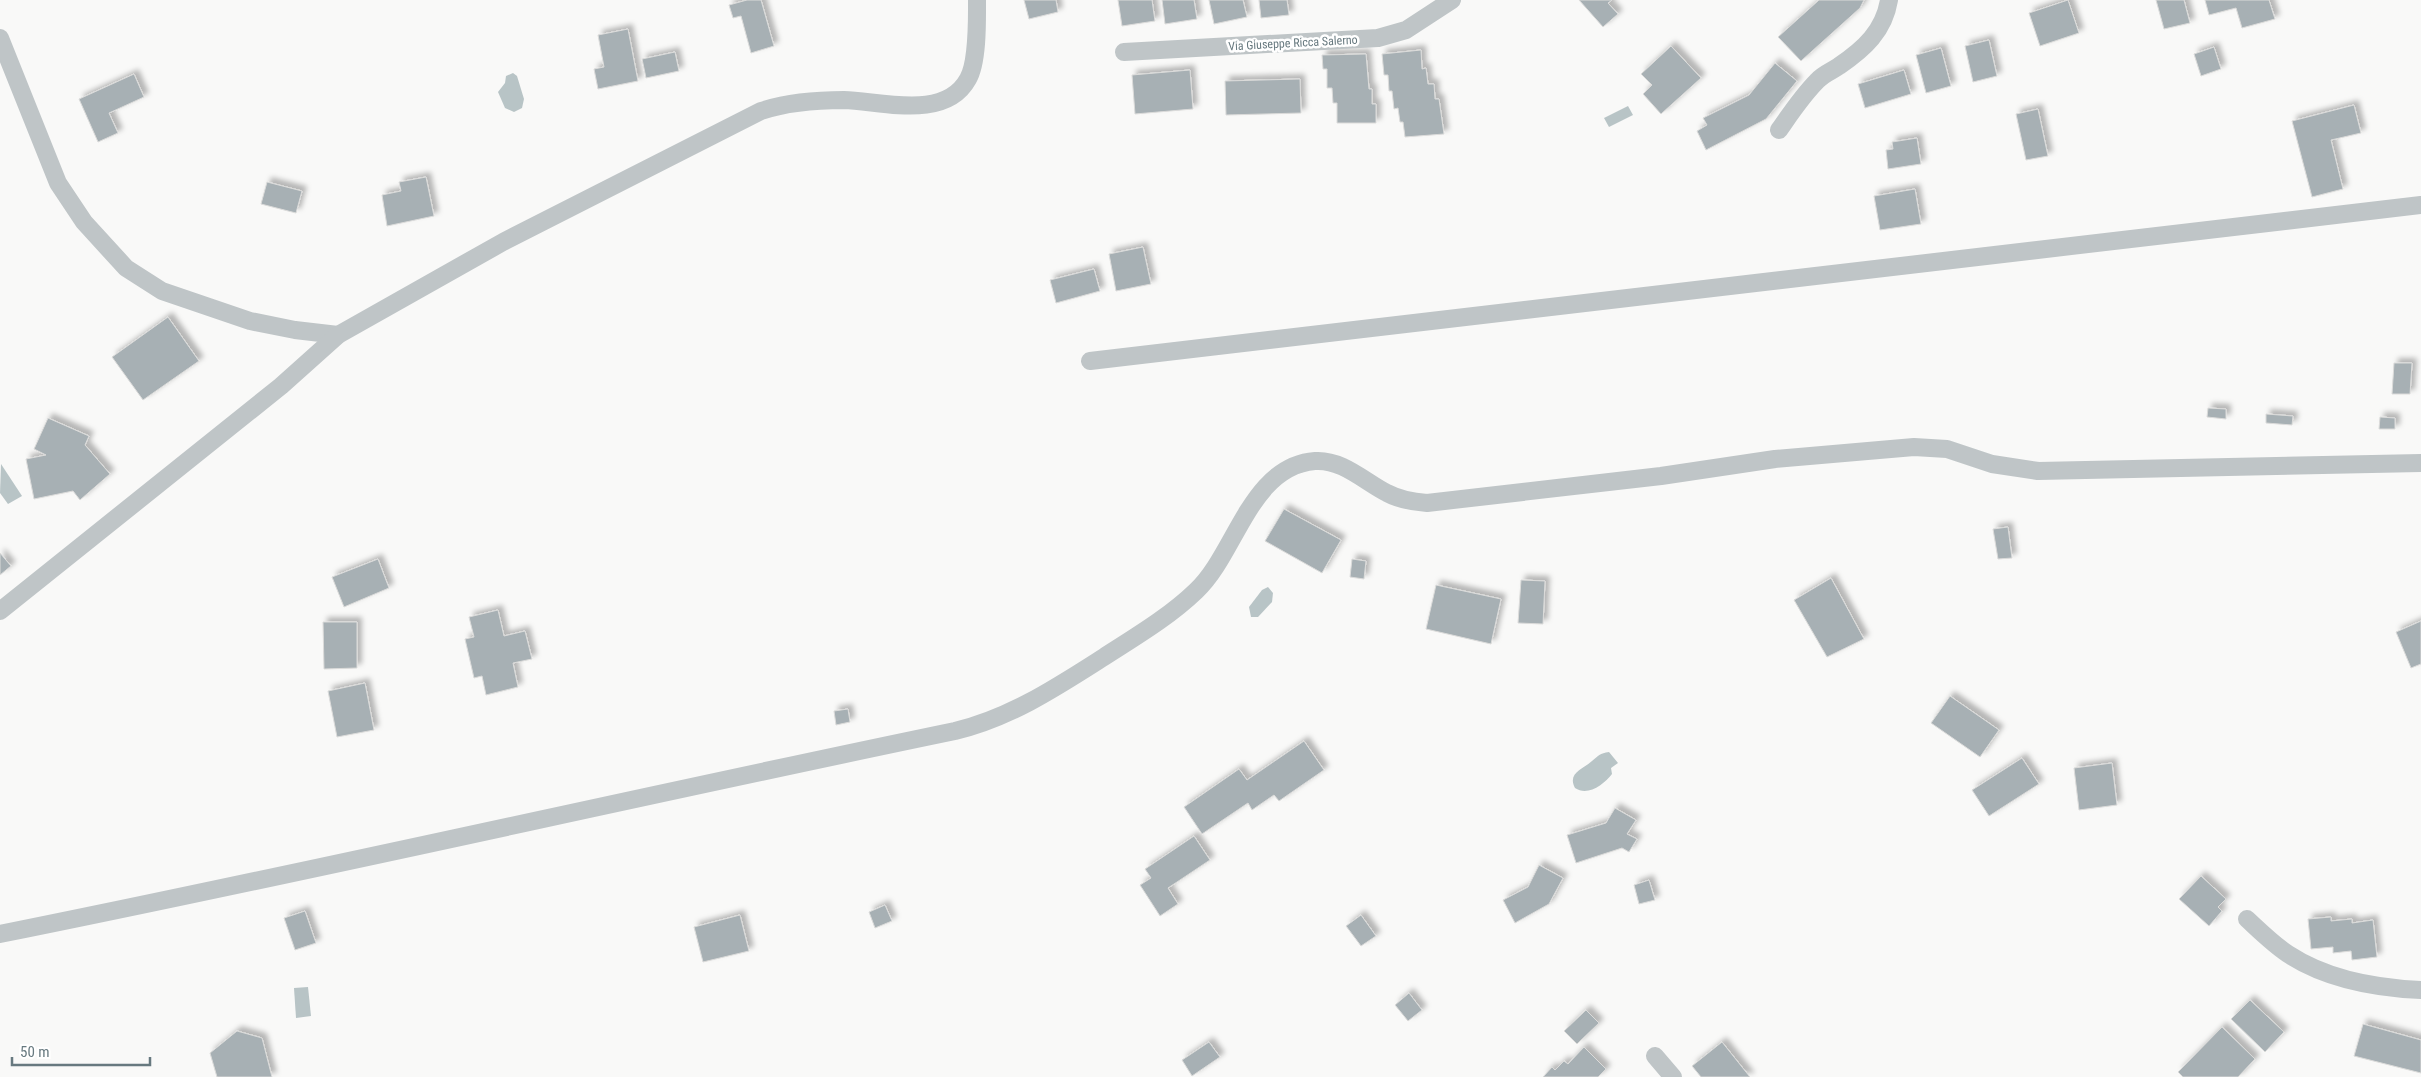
<svg xmlns="http://www.w3.org/2000/svg" width="2421" height="1077" font-family="'Roboto Condensed',sans-serif">
<style>
.water{fill:#b8c4c6}
.building{fill:#a7b0b4;stroke:#dbdbda;filter:url(#shadow)}
.lines{fill:none;stroke-linecap:round;stroke-linejoin:round}
.minor{stroke:#bfc5c7;stroke-width:18}
.labels{text-anchor:middle;stroke-width:5;stroke-linejoin:round;paint-order:stroke}
.street-label{font-size:12px;fill:#67797f;stroke:#fff}
</style>
<defs>
<filter id="shadow"><feDropShadow dx="4.5" dy="-4.5" stdDeviation="2.5" flood-color="#0004"/></filter>
</defs>
<rect width="100%" height="100%" fill="#f9f9f8"/>
<g class="water">
<polygon points="513,73 517,76 524,99 522,108 514,112 505,108 498,92 505,83 506,76"/>
<polygon points="1628,106 1633,115 1609,127 1604,118"/>
<polygon points="1,464 22,496 8,504 0,493"/>
<polygon points="1268,587 1273,593 1272,602 1258,617 1251,617 1249,607 1262,590"/>
<path d="M 1609,752 L 1618,763 L 1611,768 L 1612,774 C 1604,784 1588,797 1575,788 C 1567,773 1583,769 1592,761 C 1598,756 1600,753 1609,752 Z"/>
<polygon points="308,987 311,1016 296,1018 294,988"/>
</g>
<g class="building">
<polygon points="747,0 761,0 774,46 751,53 741,16 733,18 729,5"/>
<polygon points="1024,0 1056,0 1058,12 1029,19"/>
<polygon points="1118,0 1152,0 1155,21 1122,26"/>
<polygon points="1162,0 1194,0 1197,19 1165,24"/>
<polygon points="1209,0 1243,0 1247,17 1214,24"/>
<polygon points="1259,0 1287,0 1289,15 1261,18"/>
<polygon points="1579,0 1612,0 1608,3 1618,14 1603,27"/>
<polygon points="1819,0 1864,0 1860,8 1801,61 1778,37"/>
<polygon points="2068,0 2079,33 2040,46 2029,13"/>
<polygon points="2156,0 2184,0 2190,23 2164,29"/>
<polygon points="2205,0 2269,0 2275,19 2242,28 2236,8 2209,15"/>
<polygon points="628,29 638,81 598,89 594,69 604,67 598,35"/>
<polygon points="1989,40 1997,76 1973,82 1965,46"/>
<polygon points="1671,46 1701,78 1661,114 1643,94 1652,85 1641,74"/>
<polygon points="2214,47 2221,69 2201,76 2194,54"/>
<polygon points="1941,48 1951,86 1926,93 1916,55"/>
<polygon points="1421,50 1422,69 1426,68 1428,84 1434,84 1435,99 1439,99 1444,134 1405,137 1403,122 1400,122 1398,108 1394,109 1392,91 1389,91 1388,75 1384,75 1382,54"/>
<polygon points="675,52 679,71 646,78 642,59"/>
<polygon points="1366,54 1369,89 1372,89 1372,104 1376,104 1376,123 1337,123 1337,103 1333,103 1332,88 1327,88 1327,69 1323,69 1322,55"/>
<polygon points="1775,63 1797,81 1766,119 1706,150 1697,131 1707,125 1703,118 1749,95"/>
<polygon points="1190,70 1193,109 1135,114 1132,75"/>
<polygon points="1904,70 1911,94 1865,108 1858,84"/>
<polygon points="134,74 144,97 109,113 118,133 98,142 79,99"/>
<polygon points="1300,79 1301,113 1226,115 1225,81"/>
<polygon points="2354,105 2361,133 2331,140 2343,189 2312,197 2292,121"/>
<polygon points="2038,109 2048,156 2026,160 2016,114"/>
<polygon points="1917,138 1921,164 1888,169 1886,150 1893,149 1892,142"/>
<polygon points="426,177 434,216 387,226 382,195 401,191 399,182"/>
<polygon points="267,182 302,191 296,213 261,204"/>
<polygon points="1915,189 1921,224 1880,230 1874,196"/>
<polygon points="1143,247 1151,284 1116,291 1109,254"/>
<polygon points="1094,269 1100,291 1056,303 1050,280"/>
<polygon points="168,317 199,361 143,400 112,357"/>
<polygon points="2394,363 2412,363 2410,394 2392,394"/>
<polygon points="2208,408 2226,409 2226,419 2207,417"/>
<polygon points="2266,414 2293,416 2292,425 2266,423"/>
<polygon points="2380,417 2395,418 2395,429 2379,429"/>
<polygon points="48,418 89,436 85,445 110,474 80,500 73,491 34,499 26,459 46,455 34,449"/>
<polygon points="1284,509 1341,540 1322,573 1265,541"/>
<polygon points="2008,527 2012,558 1998,559 1993,529"/>
<polygon points="0,553 11,566 0,575"/>
<polygon points="378,559 389,588 344,607 332,577"/>
<polygon points="1352,559 1366,561 1364,579 1350,577"/>
<polygon points="1831,578 1864,639 1827,657 1794,600"/>
<polygon points="1521,580 1545,581 1543,624 1518,623"/>
<polygon points="1436,585 1501,599 1491,644 1426,629"/>
<polygon points="498,610 504,636 525,631 532,659 513,663 518,687 486,695 482,676 474,678 465,639 474,637 469,617"/>
<polygon points="2421,621 2421,664 2411,668 2396,632"/>
<polygon points="323,622 357,622 357,668 324,669"/>
<polygon points="365,683 374,730 337,737 328,691"/>
<polygon points="1950,696 1999,730 1980,757 1931,723"/>
<polygon points="848,709 850,722 836,725 834,711"/>
<polygon points="1304,741 1324,770 1279,801 1274,795 1252,810 1248,803 1202,834 1184,807 1239,769 1247,780"/>
<polygon points="2022,758 2039,784 1989,816 1972,790"/>
<polygon points="2112,763 2117,805 2079,810 2074,768"/>
<polygon points="1615,808 1636,820 1627,834 1637,839 1629,852 1622,848 1576,863 1567,835 1606,823"/>
<polygon points="1194,836 1210,860 1168,888 1178,904 1160,916 1140,885 1151,878 1145,869"/>
<polygon points="1539,865 1563,878 1549,904 1515,923 1503,900 1528,887"/>
<polygon points="2201,876 2226,899 2218,907 2222,911 2209,926 2179,899"/>
<polygon points="1649,880 1655,900 1639,904 1634,885"/>
<polygon points="885,905 892,921 875,928 869,912"/>
<polygon points="305,911 316,943 295,950 284,918"/>
<polygon points="740,915 749,951 703,962 694,927"/>
<polygon points="1361,915 1376,936 1361,946 1346,926"/>
<polygon points="2331,917 2331,921 2352,919 2352,923 2373,920 2377,957 2352,960 2351,951 2333,953 2333,947 2311,949 2308,919"/>
<polygon points="1409,993 1422,1010 1408,1021 1395,1005"/>
<polygon points="2250,1000 2284,1032 2265,1052 2231,1019"/>
<polygon points="1586,1010 1599,1023 1577,1044 1564,1031"/>
<polygon points="2363,1024 2421,1040 2421,1073 2354,1056"/>
<polygon points="2222,1027 2255,1059 2238,1077 2183,1077 2178,1072"/>
<polygon points="237,1031 262,1038 272,1077 217,1077 210,1053"/>
<polygon points="1209,1042 1220,1057 1192,1076 1182,1060"/>
<polygon points="1722,1042 1750,1077 1701,1077 1692,1066"/>
<polygon points="1584,1047 1606,1069 1598,1077 1543,1077 1552,1067 1555,1070 1564,1061 1568,1064"/>
</g>
<g class="lines">
<g class="minor">
<polyline points="0,38 58,183 84,222 126,268 162,291 250,321 295,330 338,335"/>
<polyline points="1124,52 1378,38 1406,30 1452,0"/>
<path d="M 1779,130 C 1791,113 1802,96 1817,81 C 1823,74 1832,71 1839,66 C 1864,49 1884,31 1889,0"/>
<polyline points="1090,361 2421,205"/>
<path d="M 0,611 L 281,386 L 338,335 L 503,242 L 761,111 C 788,102 815,100 844,100 C 881,101 945,121 968,79 C 978,62 977,20 977,0"/>
<path d="M 2247,919 C 2260,931 2273,944 2288,954 C 2326,979 2376,988 2421,990"/>
<path d="M 0,934 C 319,870 636,797 955,731 C 1010,718 1057,687 1104,657 C 1135,637 1169,617 1196,591 C 1236,554 1250,466 1315,461 C 1342,459 1365,482 1387,493 C 1400,500 1413,502 1427,503 L 1661,476 L 1775,459 L 1914,447 L 1947,449 L 1992,464 L 2038,471 L 2421,463"/>
<polyline points="1655,1056 1673,1077"/>
</g>
</g>
<g class="labels">
<g class="street-label">
<text transform="translate(1293 43) rotate(-3)" y="4">Via Giuseppe Ricca Salerno</text>
</g>
</g>
<path d="M12 1057v8h138v-8" fill="none" stroke="#67797f" stroke-width="2.5"/>
<text x="20" y="1057" font-size="15" fill="#67797f" stroke="#ffffff" stroke-width="4" paint-order="stroke">50 m</text>
</svg>
